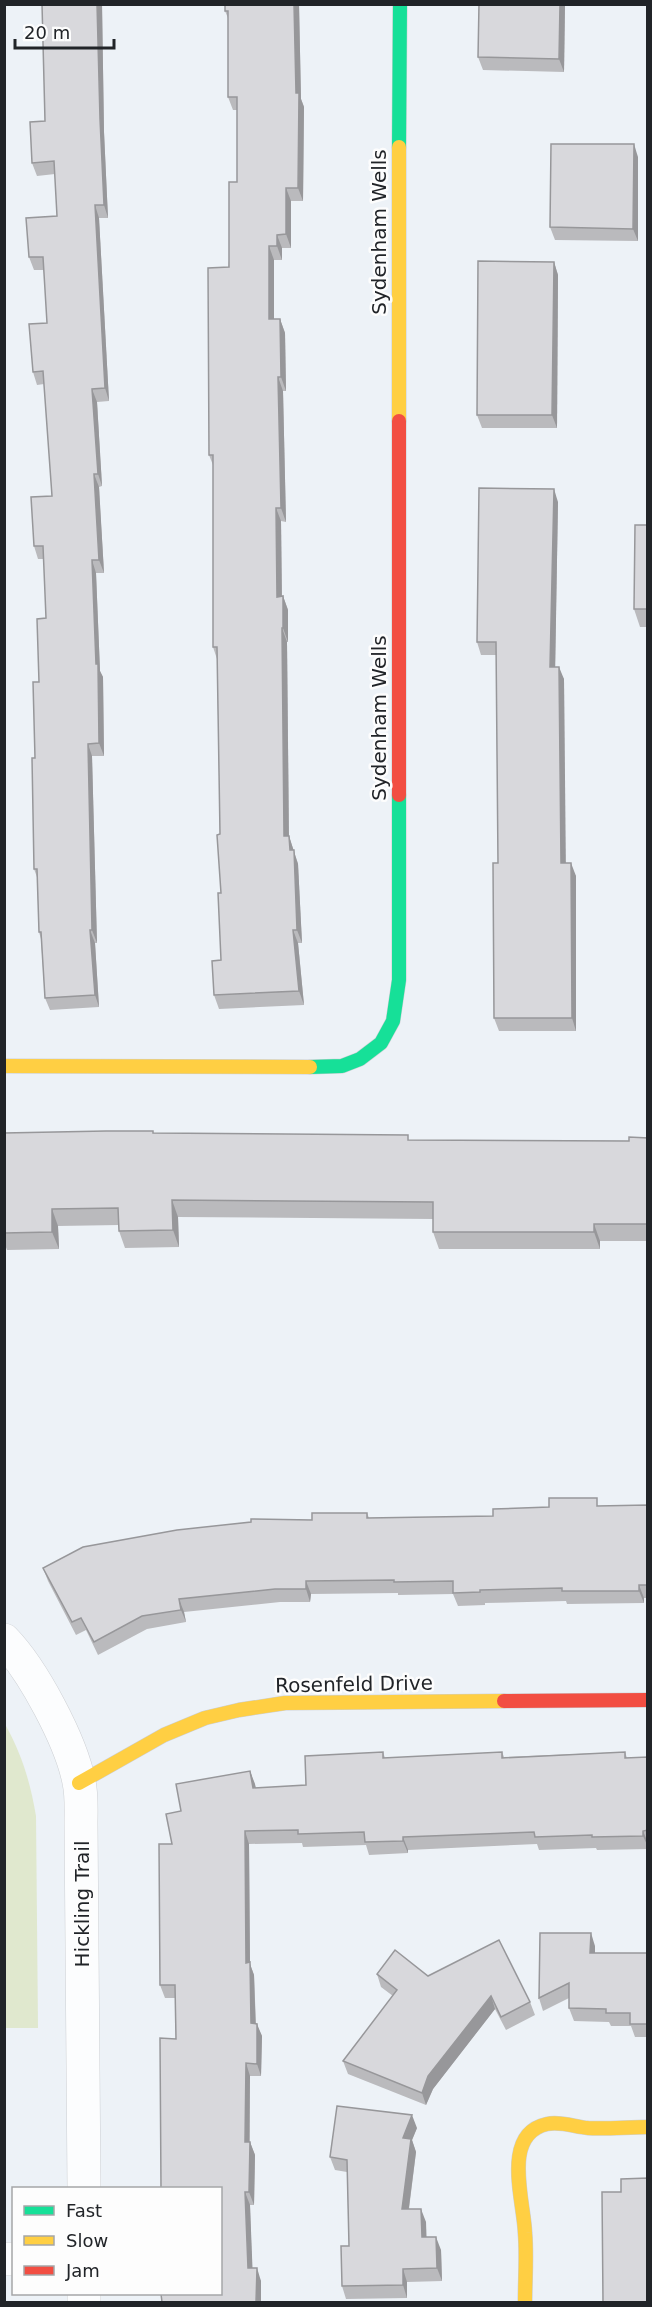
<svg xmlns="http://www.w3.org/2000/svg" width="652" height="2307" font-family="'DejaVu Sans',sans-serif">
<style>
.green{fill:#e0e8ce}
.lines{fill:none;stroke-linecap:round;stroke-linejoin:round}
.street-casing{stroke:#cccfd3;stroke-width:34}
.fast-casing{stroke:#cccfd3;stroke-width:15}
.slow-casing{stroke:#cccfd3;stroke-width:15}
.jam-casing{stroke:#cccfd3;stroke-width:15}
.street{stroke:#fcfdfe;stroke-width:33}
.fast{stroke:#16e098;stroke-width:14}
.slow{stroke:#ffcf43;stroke-width:14}
.jam{stroke:#f24e42;stroke-width:14}
.wall{fill:#bababd}
.shaded-wall{fill:#97979a}
.building{fill:#d8d8dc;stroke:#97979a;stroke-width:1.5}
.labels{text-anchor:middle;stroke-width:5;stroke-linejoin:round;paint-order:stroke}
.street-label{font-size:20px;fill:#212428;stroke:#fdfdfd}
</style>
<rect width="100%" height="100%" fill="#edf2f7"/>
<path class="green" d="M 5,1724 C 22,1755 30,1781 36,1816 L 38,2028 L 5,2028 Z"/>
<g class="lines">
<g class="street-casing">
<g id="street">
<path d="M 4,1640 C 33,1670 71,1741 79,1782 C 82,1796 81,1810 81,1824 L 84,2188"/>
<polyline points="4,2259 14,2259"/>
<polyline points="84,2294 84,2302"/>
</g>
</g>
<g class="fast-casing">
<g id="fast">
<polyline points="399,147 400,4"/>
<polyline points="310,1067 342,1066 360,1059 381,1043 393,1021 399,980 399,795"/>
</g>
</g>
<g class="slow-casing">
<g id="slow">
<polyline points="399,421 399,147"/>
<polyline points="4,1066 310,1067"/>
<polyline points="79,1783 164,1735 205,1718 239,1710 285,1703 504,1701"/>
<path d="M 525,2302 C 525,2279 527,2256 525,2233 C 524,2201 501,2134 547,2124 C 561,2121 575,2127 588,2128 C 608,2129 628,2127 648,2127"/>
</g>
</g>
<g class="jam-casing">
<g id="jam">
<polyline points="399,421 399,795"/>
<polyline points="504,1701 648,1700"/>
</g>
</g>
<use href="#street" class="street"/>
<use href="#fast" class="fast"/>
<use href="#slow" class="slow"/>
<use href="#jam" class="jam"/>
</g>
<g class="wall">
<polygon points="42,4 102,4 104,132 108,218 99,218 109,401 97,402 102,486 99,487 104,573 96,573 100,671 103,677 104,756 92,756 97,943 95,943 99,1007 50,1010 45,998 41,939 39,932 37,877 34,869 35,758 39,682 46,618 44,559 38,559 34,546 52,496 44,384 37,385 33,372 47,323 44,270 34,270 29,257 57,216 55,174 37,176 32,163 45,121"/>
<polygon points="225,4 299,4 301,99 304,107 303,201 291,201 291,248 282,248 282,260 274,260 274,319 280,319 285,333 286,391 283,391 286,522 281,521 282,596 283,596 288,610 288,642 287,642 289,836 298,864 302,943 298,943 304,1005 219,1009 214,995 221,960 221,893 217,659 213,647 213,465 209,455 237,182 237,110 233,110 228,97 228,18 225,11"/>
<polygon points="479,4 565,4 564,72 483,70 478,57"/>
<polygon points="638,157 638,241 555,240 550,227"/>
<polygon points="554,262 558,275 557,428 482,428 477,415"/>
<polygon points="558,502 555,667 564,679 565,863 576,876 576,1031 499,1031 494,1018 498,863 496,655 481,655 477,642"/>
<polygon points="648,525 648,627 640,627 634,609"/>
<polygon points="4,1133 153,1133 410,1140 629,1141 648,1138 648,1241 600,1241 600,1249 439,1249 433,1232 433,1219 178,1217 179,1247 125,1248 119,1231 119,1225 58,1226 59,1249 7,1250 4,1242"/>
<polygon points="648,1505 648,1598 644,1598 644,1603 567,1604 566,1601 485,1603 485,1605 458,1606 453,1594 398,1595 398,1593 311,1594 310,1602 280,1602 184,1612 186,1622 147,1629 98,1655 86,1630 76,1635 48,1581 43,1568 312,1520 367,1513 369,1518 493,1516 600,1506"/>
<polygon points="383,1752 385,1758 502,1752 504,1757 625,1752 627,1758 648,1757 648,1849 597,1850 596,1848 539,1850 537,1844 408,1850 408,1853 369,1855 366,1845 303,1847 302,1843 249,1844 250,1964 254,1975 256,2024 262,2036 261,2076 250,2076 250,2142 255,2155 254,2205 250,2205 252,2268 261,2281 220,2294 176,2039 175,1998 165,1998 160,1985 172,1844 181,1811 250,1771 256,1788 306,1785"/>
<polygon points="595,1946 595,1953 648,1953 648,2037 635,2037 631,2026 611,2026 609,2022 574,2021 569,2008 569,1998 543,2011 539,1998"/>
<polygon points="377,1974 428,1976 530,2002 535,2015 506,2030 495,2009 433,2089 426,2105 348,2074 343,2061 393,1996 381,1987"/>
<polygon points="417,2128 412,2140 416,2152 409,2209 426,2222 426,2237 441,2250 442,2281 407,2282 407,2298 346,2299 342,2286 349,2246 347,2172 335,2170 330,2157"/>
</g>
<g class="shaded-wall">
<polygon points="97,4 102,4 104,132 108,218 104,205 100,119"/>
<polygon points="294,4 299,4 301,99 304,107 303,201 298,188"/>
<polygon points="560,4 565,4 564,72 559,59"/>
<polygon points="634,144 638,157 638,241 633,229"/>
<polygon points="286,188 291,201 291,248 286,234"/>
<polygon points="95,205 99,218 109,401 105,388"/>
<polygon points="277,235 282,248 282,260 277,246"/>
<polygon points="269,246 274,260 274,332 269,319"/>
<polygon points="554,262 558,275 557,428 552,415"/>
<polygon points="280,319 285,333 286,391 281,377"/>
<polygon points="278,377 283,391 286,522 281,508"/>
<polygon points="92,389 97,402 102,486 98,474"/>
<polygon points="94,474 99,487 104,573 99,560"/>
<polygon points="554,489 558,502 555,679 550,667"/>
<polygon points="276,508 281,521 282,610 277,597"/>
<polygon points="92,560 96,573 100,671 103,677 104,756 99,743"/>
<polygon points="283,596 288,610 288,642 283,628"/>
<polygon points="282,628 287,642 289,849 284,836"/>
<polygon points="559,667 564,679 566,876 561,863"/>
<polygon points="88,744 92,756 97,943 92,930"/>
<polygon points="289,836 298,864 302,943 297,930"/>
<polygon points="571,863 576,876 576,1031 572,1018"/>
<polygon points="90,930 95,943 99,1007 95,995"/>
<polygon points="293,930 298,943 304,1005 299,991"/>
<polygon points="172,1200 178,1217 179,1247 173,1230"/>
<polygon points="52,1209 58,1226 59,1249 52,1232"/>
<polygon points="594,1224 600,1241 600,1249 594,1232"/>
<polygon points="306,1581 311,1594 310,1602 306,1589"/>
<polygon points="639,1585 644,1598 644,1603 639,1591"/>
<polygon points="179,1599 184,1612 186,1622 181,1610"/>
<polygon points="250,1771 255,1784 258,1801 253,1788"/>
<polygon points="245,1831 249,1844 250,1964 254,1975 256,2036 251,2023 246,1963"/>
<polygon points="643,1831 648,1843 648,1847 643,1836"/>
<polygon points="403,1837 408,1850 408,1853 403,1841"/>
<polygon points="591,1933 595,1946 595,1965 590,1953"/>
<polygon points="491,1996 495,2009 433,2089 426,2105 422,2093 428,2076"/>
<polygon points="257,2024 262,2036 261,2076 257,2064"/>
<polygon points="246,2063 250,2076 249,2155 245,2142"/>
<polygon points="412,2115 417,2128 412,2140 416,2152 407,2222 402,2209 403,2138"/>
<polygon points="250,2142 255,2155 254,2205 249,2192"/>
<polygon points="245,2192 250,2205 253,2281 248,2268"/>
<polygon points="421,2209 426,2222 427,2250 422,2237"/>
<polygon points="436,2237 441,2250 442,2281 437,2268"/>
<polygon points="257,2268 261,2281 261,2302 256,2302"/>
<polygon points="403,2269 407,2282 407,2298 403,2285"/>
</g>
<g class="building">
<polygon points="42,4 97,4 100,119 104,205 95,205 105,388 92,389 98,474 94,474 99,560 92,560 96,664 98,664 99,743 88,744 92,930 90,930 95,995 45,998 41,932 39,932 37,869 34,869 32,758 35,758 33,682 39,682 37,619 46,618 43,546 34,546 31,497 52,496 43,371 33,372 29,324 47,323 43,257 29,257 26,218 57,216 54,161 32,163 30,122 45,121"/>
<polygon points="225,4 294,4 296,93 299,93 298,188 286,188 286,234 277,235 277,246 269,246 269,319 280,319 281,377 278,377 281,508 276,508 277,597 283,596 283,628 282,628 284,836 289,836 290,850 294,850 297,930 293,930 299,991 214,995 212,961 221,960 218,893 221,893 217,835 220,834 217,647 213,647 213,455 209,455 208,268 229,267 229,182 237,182 237,97 228,97 228,11 225,11"/>
<polygon points="479,4 560,4 559,59 478,57"/>
<polygon points="551,144 634,144 633,229 550,227"/>
<polygon points="478,261 554,262 552,415 477,415"/>
<polygon points="479,488 554,489 550,667 559,667 561,863 571,863 572,1018 494,1018 493,863 498,863 496,642 477,642"/>
<polygon points="635,525 648,525 648,609 634,609"/>
<rect x="647" y="855" width="1" height="192"/>
<polygon points="106,1131 153,1131 153,1133 408,1135 408,1140 629,1141 629,1137 648,1138 648,1224 594,1224 594,1232 433,1232 433,1202 172,1200 173,1230 119,1231 118,1208 52,1209 52,1232 4,1233 4,1133"/>
<polygon points="549,1498 597,1498 597,1506 648,1505 648,1585 639,1585 639,1591 562,1591 562,1588 480,1590 480,1592 453,1593 453,1581 394,1582 394,1580 306,1581 306,1589 275,1589 179,1599 181,1610 142,1616 94,1642 81,1618 72,1622 43,1568 83,1547 177,1530 251,1522 251,1519 312,1520 312,1513 367,1513 367,1518 493,1516 493,1509 549,1507"/>
<polygon points="383,1752 383,1758 502,1752 502,1758 625,1752 625,1758 648,1757 648,1830 643,1831 643,1836 592,1837 592,1835 535,1837 534,1832 403,1837 403,1841 365,1842 364,1832 298,1834 298,1830 245,1831 246,1963 250,1962 251,2023 257,2024 257,2064 246,2063 245,2142 250,2142 249,2192 245,2192 248,2268 257,2268 256,2302 162,2302 161,2294 220,2294 220,2188 161,2188 160,2038 176,2039 175,1985 160,1985 159,1844 172,1844 166,1814 181,1811 176,1784 250,1771 253,1788 306,1785 305,1756"/>
<polygon points="540,1933 591,1933 590,1953 648,1953 648,2024 630,2024 630,2013 606,2013 606,2009 569,2008 569,1983 539,1998"/>
<polygon points="499,1940 530,2002 501,2017 491,1996 428,2076 422,2093 343,2061 397,1990 377,1974 395,1950 428,1976"/>
<polygon points="337,2106 412,2115 403,2138 411,2139 402,2209 421,2209 422,2237 436,2237 437,2268 403,2269 403,2285 342,2286 341,2246 349,2246 347,2160 330,2157"/>
<polygon points="648,2178 648,2302 603,2302 602,2192 621,2192 621,2179"/>
</g>
<g class="labels">
<g class="street-label">
<text transform="translate(379 232) rotate(-90)" y="7">Sydenham Wells</text>
<text transform="translate(379 718) rotate(-90)" y="7">Sydenham Wells</text>
<text transform="translate(354 1684) rotate(-1)" y="7">Rosenfeld Drive</text>
<text transform="translate(82 1904) rotate(-90)" y="7">Hickling Trail</text>
</g>
</g>
<rect width="652" height="2307" fill="none" stroke="#212428" stroke-width="12"/>
<rect x="12" y="2187" width="210" height="108" fill="#fdfdfd" stroke="#a5a6a8" stroke-width="1.5"/>
<rect x="24" y="2206" width="30" height="9" fill="#16e098" stroke="#a5a6a8" stroke-width="1.5"/>
<text x="66" y="2217" font-size="18" fill="#212428">Fast</text>
<rect x="24" y="2236" width="30" height="9" fill="#ffcf43" stroke="#a5a6a8" stroke-width="1.5"/>
<text x="66" y="2247" font-size="18" fill="#212428">Slow</text>
<rect x="24" y="2266" width="30" height="9" fill="#f24e42" stroke="#a5a6a8" stroke-width="1.5"/>
<text x="66" y="2277" font-size="18" fill="#212428">Jam</text>
<path d="M15 39v9h99v-9" fill="none" stroke="#212428" stroke-width="3"/>
<text x="24" y="39" font-size="18" fill="#212428" stroke="#fdfdfd" stroke-width="4.5" paint-order="stroke">20 m</text>
</svg>
